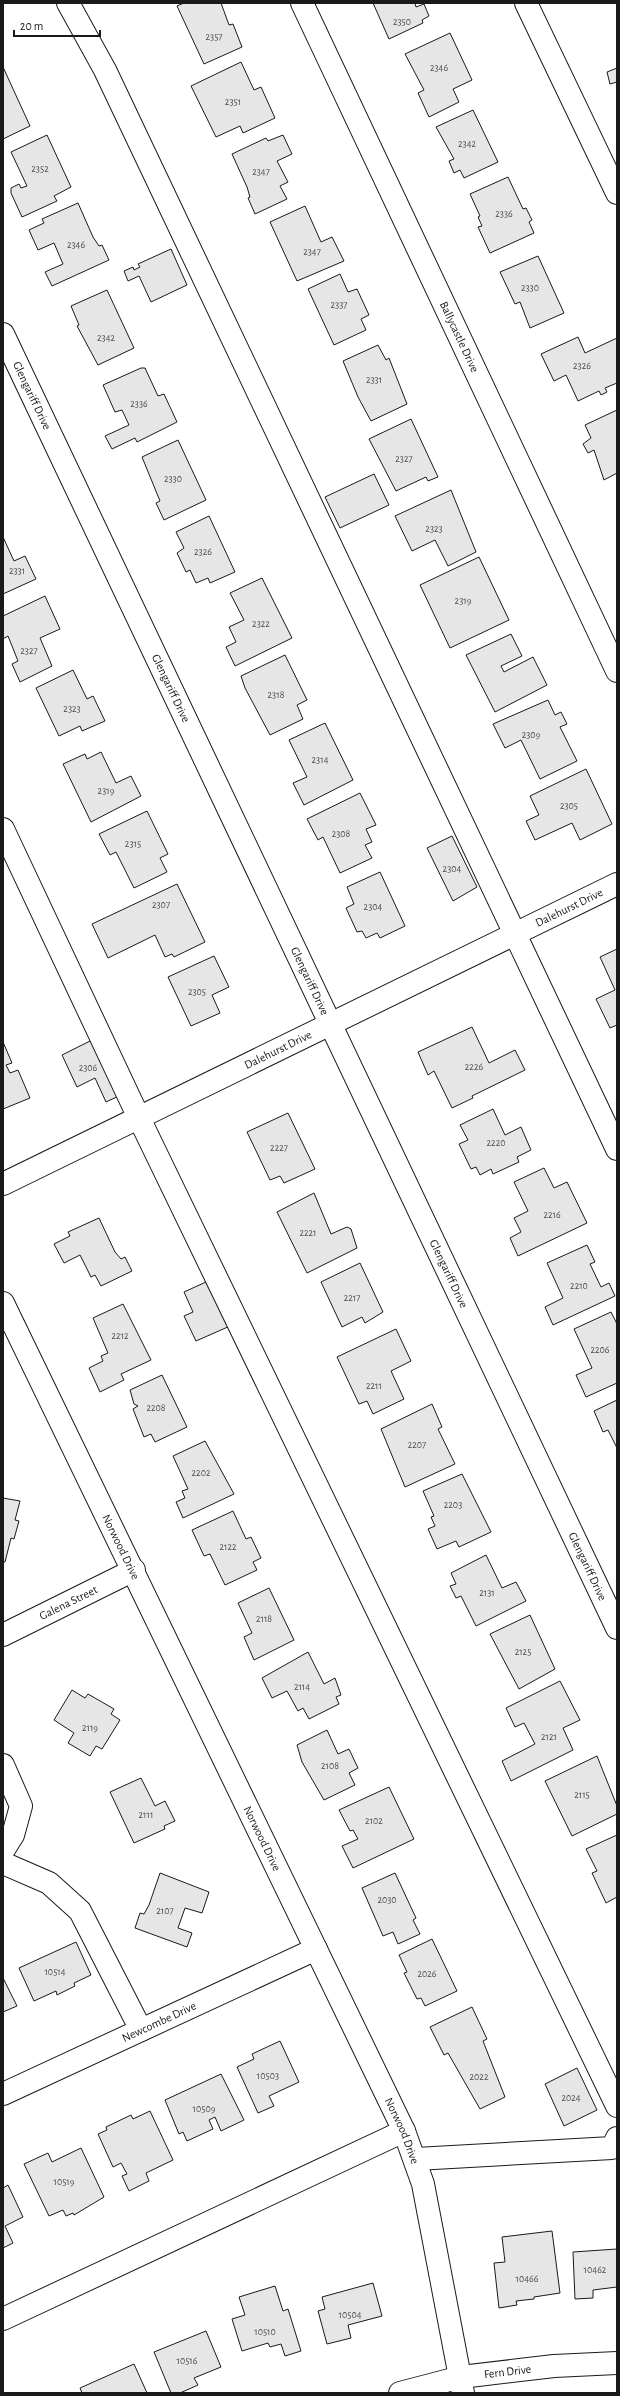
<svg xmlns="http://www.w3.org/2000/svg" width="620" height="2396" font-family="'Alegreya Sans',sans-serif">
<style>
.building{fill:#e6e6e6;stroke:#1a1a1a}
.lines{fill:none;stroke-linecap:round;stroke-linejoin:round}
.minor-casing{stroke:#1a1a1a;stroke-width:24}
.minor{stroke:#fff;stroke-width:22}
.labels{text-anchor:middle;stroke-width:3;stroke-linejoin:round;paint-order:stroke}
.number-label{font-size:10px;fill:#4d4d4d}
.street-label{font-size:12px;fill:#1a1a1a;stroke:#fff}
</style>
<rect width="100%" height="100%" fill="#fff"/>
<g class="building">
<polygon points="184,3 221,3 229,25 233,24 242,47 204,64 177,6"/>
<polygon points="373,3 415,3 416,7 424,4 429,16 422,20 423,23 389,39"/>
<polygon points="450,33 472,80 453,89 459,102 429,117 418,93 424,90 405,54"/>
<polygon points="241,62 254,90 261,87 275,118 243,133 240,126 216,137 191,86"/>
<polygon points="3,67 30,126 3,139"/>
<polygon points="617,68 617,82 610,84 607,72"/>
<polygon points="473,110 498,162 464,178 460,170 454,173 449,161 454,159 436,127"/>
<polygon points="47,135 71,187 54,196 57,201 22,217 11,193 11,188 19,184 21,188 27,186 11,152"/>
<polygon points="283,135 292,154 277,161 288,182 280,186 287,199 255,214 248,198 250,197 247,187 232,154 266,138 268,141"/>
<polygon points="508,177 523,209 526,208 532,220 529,222 534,233 490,253 478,227 482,226 478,217 480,216 470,194"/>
<polygon points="78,203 93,237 99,246 102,245 109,260 52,286 45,272 63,264 54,243 38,250 29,230 44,223 42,219"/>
<polygon points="305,206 321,242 332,237 344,261 297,281 270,222"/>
<polygon points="171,249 187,285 151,302 139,276 128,281 124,271 133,267 134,270 140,267 138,264"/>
<polygon points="538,256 564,313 530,328 520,302 515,304 500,272"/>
<polygon points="340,274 348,292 357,289 369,315 361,319 366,330 334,345 308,289"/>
<polygon points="107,290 134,348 98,365 77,326 79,325 71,306"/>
<polygon points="578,337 585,353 617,338 617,383 605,388 607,392 601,395 599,391 578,401 566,375 554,381 541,354"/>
<polygon points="378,345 386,360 389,358 407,404 371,421 358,397 343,361"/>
<polygon points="141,368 145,368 158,396 164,394 177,422 137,442 135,438 112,449 105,436 129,425 122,410 115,412 103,385"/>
<polygon points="617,410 617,473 604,480 594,450 588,453 583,444 591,438 585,425"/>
<polygon points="411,419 438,477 428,481 426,477 396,491 369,439"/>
<polygon points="178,440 206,500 164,520 156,503 160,501 142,457"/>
<polygon points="374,474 389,505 340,528 325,497"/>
<polygon points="451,490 476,552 448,566 435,540 412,551 395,516"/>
<polygon points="209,516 235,572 210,583 208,578 196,583 190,570 186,572 177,553 184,548 176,532"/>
<polygon points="3,537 14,561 25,556 36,579 3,594"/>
<polygon points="479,557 509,620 450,648 420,585"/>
<polygon points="262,578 292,638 235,666 226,647 236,642 229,627 244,620 230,593"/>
<polygon points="45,596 60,629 40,638 52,666 20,682 12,664 18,661 8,636 3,639 3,616"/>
<polygon points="511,634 522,656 501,666 504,672 533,657 547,685 495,712 466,655"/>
<polygon points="285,655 307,700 297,705 303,719 270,735 245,688 241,676"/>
<polygon points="73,670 87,699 93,696 105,721 82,731 80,726 59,736 36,688"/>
<polygon points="548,700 555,715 561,712 567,724 560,727 577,761 540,779 521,740 505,748 493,724"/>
<polygon points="325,723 353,780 304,805 293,783 307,777 289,740"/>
<polygon points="101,752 116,783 131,776 141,796 91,822 63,764 85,754 87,759"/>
<polygon points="586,769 612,824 580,840 572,823 535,840 526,821 539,815 530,796"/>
<polygon points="360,793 376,825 366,829 372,842 365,845 372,858 340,873 323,837 318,840 307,819"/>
<polygon points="147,811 168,854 160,858 167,872 134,888 116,852 110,855 99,834"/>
<polygon points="452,836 477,887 453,901 427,848"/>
<polygon points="380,872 405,926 380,938 377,933 366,938 362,931 357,932 346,908 354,904 347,887"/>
<polygon points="177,884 205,942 174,957 172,954 165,957 155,935 108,958 92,924"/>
<polygon points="617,949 617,1025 610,1028 596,999 615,990 600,957"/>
<polygon points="214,956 229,987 212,995 220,1013 191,1026 168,977"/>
<polygon points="472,1027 489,1063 515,1050 525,1070 472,1096 473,1098 452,1108 434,1071 428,1075 418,1052"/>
<polygon points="94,1039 121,1095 106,1102 95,1078 77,1087 62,1055"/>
<polygon points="3,1042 12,1063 6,1065 10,1073 18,1070 30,1098 3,1109"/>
<polygon points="493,1109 505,1135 521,1127 531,1150 517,1157 519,1162 493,1174 491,1169 480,1175 476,1167 471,1169 459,1144 468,1140 460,1125"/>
<polygon points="288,1113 315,1169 284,1183 280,1176 270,1180 247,1132"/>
<polygon points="544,1168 554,1188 567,1182 587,1223 518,1256 510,1238 521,1232 514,1218 528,1211 514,1182"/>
<polygon points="314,1193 331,1234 347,1227 351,1229 357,1248 307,1273 277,1212"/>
<polygon points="99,1218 115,1252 121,1259 125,1257 132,1271 101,1286 95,1275 91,1277 80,1255 64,1263 54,1244 70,1236 68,1232"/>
<polygon points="587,1245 595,1262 590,1264 601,1287 609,1283 615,1296 553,1325 545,1307 563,1298 547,1263"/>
<polygon points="360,1263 383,1312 365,1323 362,1317 342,1327 321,1282"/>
<polygon points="206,1282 230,1326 196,1341 184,1316 193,1312 184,1292"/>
<polygon points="123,1304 151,1360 121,1374 124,1380 100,1392 89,1368 103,1361 101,1356 108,1353 93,1318"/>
<polygon points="611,1312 617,1324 617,1383 586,1397 576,1375 592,1368 574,1329"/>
<polygon points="396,1329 411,1361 391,1371 404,1399 373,1414 367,1401 359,1404 337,1357"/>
<polygon points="162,1375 187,1427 155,1442 151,1434 144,1437 133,1409 138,1406 134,1404 130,1390"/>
<polygon points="617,1400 617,1448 608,1430 603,1432 594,1411"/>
<polygon points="432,1404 442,1427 438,1429 455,1464 405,1487 381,1429"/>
<polygon points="205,1441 234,1494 183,1518 176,1502 185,1498 182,1491 188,1489 173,1456"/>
<polygon points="462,1474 491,1532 459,1547 456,1541 437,1549 428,1529 435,1526 431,1517 434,1516 423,1491"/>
<polygon points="3,1498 20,1501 15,1520 19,1521 14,1539 11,1538 5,1562 3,1562"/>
<polygon points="233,1511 246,1539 251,1537 261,1558 253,1562 257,1570 225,1585 210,1554 204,1556 192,1530"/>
<polygon points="486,1555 502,1588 516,1582 526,1601 476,1626 461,1596 456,1598 450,1586 456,1584 451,1573"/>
<polygon points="269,1588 294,1640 254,1660 244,1637 252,1633 238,1603"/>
<polygon points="530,1615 555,1669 519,1689 490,1634"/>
<polygon points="308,1652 324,1684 335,1678 341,1695 336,1697 339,1704 309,1719 303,1708 298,1711 287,1691 272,1698 262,1678"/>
<polygon points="560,1681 580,1720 563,1728 573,1750 511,1781 502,1761 535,1744 524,1723 515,1727 506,1708"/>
<polygon points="72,1690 85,1698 88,1694 114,1709 111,1714 120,1720 102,1749 96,1746 90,1756 68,1743 74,1733 54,1720"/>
<polygon points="327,1730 338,1754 349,1749 358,1768 349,1773 355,1785 324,1800 302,1762 297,1745"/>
<polygon points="597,1756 617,1806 617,1814 572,1836 545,1781"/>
<polygon points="141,1778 155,1806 165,1801 175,1821 164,1826 165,1829 134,1843 110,1792"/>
<polygon points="389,1787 414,1839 353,1868 342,1846 358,1839 353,1830 350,1831 339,1810"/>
<polygon points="617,1835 617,1897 606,1903 592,1873 597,1871 586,1849"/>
<polygon points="160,1873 209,1892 202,1913 185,1908 178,1928 192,1933 187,1947 135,1928 140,1913 144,1914 149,1905"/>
<polygon points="395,1873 416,1918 413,1920 420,1934 398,1944 393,1932 383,1936 362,1888"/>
<polygon points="432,1939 457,1991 425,2006 421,1998 417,1999 404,1973 407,1972 399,1955"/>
<polygon points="76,1942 91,1975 74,1983 75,1986 57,1995 56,1991 34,2001 19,1968"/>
<polygon points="3,1978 17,2006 3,2012"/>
<polygon points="472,2007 487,2039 483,2041 505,2097 480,2109 448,2053 444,2055 430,2027"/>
<polygon points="280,2041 299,2082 269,2096 274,2106 258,2113 237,2067 254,2059 252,2054"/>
<polygon points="577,2068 597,2110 564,2126 545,2084"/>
<polygon points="221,2074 244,2120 221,2131 215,2117 209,2120 213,2129 187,2141 183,2132 179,2134 165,2100"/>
<polygon points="150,2111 173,2160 146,2173 149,2181 129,2191 122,2176 127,2174 121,2163 113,2167 98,2134 107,2130 106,2127 131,2115 133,2119"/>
<polygon points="81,2148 104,2197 74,2215 73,2213 66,2216 63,2210 49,2216 24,2164 48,2153 52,2162"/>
<polygon points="8,2185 23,2217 5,2226 13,2243 3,2248 3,2188"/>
<polygon points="552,2231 560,2293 534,2297 534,2299 516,2301 517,2305 499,2308 494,2263 505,2262 502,2237"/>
<polygon points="617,2249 617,2287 593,2290 593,2298 575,2299 573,2252"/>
<polygon points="373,2283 382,2316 348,2325 351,2338 327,2344 318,2311 325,2309 322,2297"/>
<polygon points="275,2286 283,2311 288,2309 301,2351 285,2356 281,2344 270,2347 268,2343 242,2351 232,2319 245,2315 239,2297"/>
<polygon points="206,2331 221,2367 194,2378 198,2385 180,2393 171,2393 154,2352"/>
<polygon points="134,2364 147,2393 82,2393 80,2388"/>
</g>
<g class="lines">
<g class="minor-casing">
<g id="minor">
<polyline points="68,3 105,70 617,1149"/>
<path id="s1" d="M 302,3 L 617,671"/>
<polyline points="526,3 617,193"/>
<path id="s2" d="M 3,334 L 617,1628"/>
<polyline points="3,829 139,1118 617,2106"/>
<path id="s3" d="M 3,1184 L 617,884"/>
<path id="s4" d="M 3,1303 L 404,2131 L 423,2184 L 463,2393"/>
<path id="s5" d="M 3,1635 L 134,1570"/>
<polyline points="3,1765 21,1806 13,1835 3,1851"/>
<polyline points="3,1863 49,1883 80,1911 141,2030"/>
<path id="s6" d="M 3,2094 L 316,1949"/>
<polyline points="416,2159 612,2148 617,2138"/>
<polyline points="3,2319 404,2131"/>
<path id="s7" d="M 400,2393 L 461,2377 L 554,2366 L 617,2363"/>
</g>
</g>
<use href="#minor" class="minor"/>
</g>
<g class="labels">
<g class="number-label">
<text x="402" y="25">2350</text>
<text x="214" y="40">2357</text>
<text x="439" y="71">2346</text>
<text x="233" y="105">2351</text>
<text x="467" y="147">2342</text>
<text x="40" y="172">2352</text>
<text x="261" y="175">2347</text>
<text x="504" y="217">2336</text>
<text x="76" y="248">2346</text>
<text x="312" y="255">2347</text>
<text x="530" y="291">2330</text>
<text x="339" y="308">2337</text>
<text x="106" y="341">2342</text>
<text x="582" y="369">2326</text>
<text x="374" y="383">2331</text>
<text x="139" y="407">2336</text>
<text x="404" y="462">2327</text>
<text x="173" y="482">2330</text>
<text x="434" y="532">2323</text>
<text x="203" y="555">2326</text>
<text x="17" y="574">2331</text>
<text x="463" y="604">2319</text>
<text x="261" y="627">2322</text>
<text x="29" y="654">2327</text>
<text x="276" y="698">2318</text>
<text x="72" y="712">2323</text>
<text x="531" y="738">2309</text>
<text x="320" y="763">2314</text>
<text x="106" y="794">2319</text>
<text x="569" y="809">2305</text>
<text x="341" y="837">2308</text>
<text x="133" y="847">2315</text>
<text x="452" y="872">2304</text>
<text x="161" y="908">2307</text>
<text x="373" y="910">2304</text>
<text x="197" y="995">2305</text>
<text x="474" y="1070">2226</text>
<text x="88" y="1071">2306</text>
<text x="496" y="1146">2220</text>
<text x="279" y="1151">2227</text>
<text x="552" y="1218">2216</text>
<text x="308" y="1236">2221</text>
<text x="579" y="1289">2210</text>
<text x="352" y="1301">2217</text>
<text x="120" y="1339">2212</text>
<text x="600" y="1353">2206</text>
<text x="374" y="1389">2211</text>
<text x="156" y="1411">2208</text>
<text x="417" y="1448">2207</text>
<text x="201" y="1476">2202</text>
<text x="453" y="1508">2203</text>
<text x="228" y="1550">2122</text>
<text x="487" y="1596">2131</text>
<text x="264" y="1622">2118</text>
<text x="523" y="1655">2125</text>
<text x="302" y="1690">2114</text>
<text x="90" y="1731">2119</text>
<text x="549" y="1740">2121</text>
<text x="330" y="1769">2108</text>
<text x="582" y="1798">2115</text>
<text x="146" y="1818">2111</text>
<text x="374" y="1824">2102</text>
<text x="387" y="1903">2030</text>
<text x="165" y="1914">2107</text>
<text x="55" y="1975">10514</text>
<text x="427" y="1977">2026</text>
<text x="268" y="2079">10503</text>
<text x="479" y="2080">2022</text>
<text x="571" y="2101">2024</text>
<text x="204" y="2112">10509</text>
<text x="64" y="2185">10519</text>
<text x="595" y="2273">10462</text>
<text x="527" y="2282">10466</text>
<text x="350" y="2318">10504</text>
<text x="265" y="2335">10510</text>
<text x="187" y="2364">10516</text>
</g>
<g class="street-label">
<text dy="4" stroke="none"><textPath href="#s1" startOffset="369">Ballycastle Drive</textPath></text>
<text dy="4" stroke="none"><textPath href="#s2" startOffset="68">Glengariff Drive</textPath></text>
<text dy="4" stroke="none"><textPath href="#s2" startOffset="392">Glengariff Drive</textPath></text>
<text dy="4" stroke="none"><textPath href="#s3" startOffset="630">Dalehurst Drive</textPath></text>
<text dy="4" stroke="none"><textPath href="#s2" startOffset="716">Glengariff Drive</textPath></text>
<text dy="4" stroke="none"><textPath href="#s3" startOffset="306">Dalehurst Drive</textPath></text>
<text dy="4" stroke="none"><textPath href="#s2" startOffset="1040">Glengariff Drive</textPath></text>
<text dy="4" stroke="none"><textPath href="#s4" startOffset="271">Norwood Drive</textPath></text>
<text dy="4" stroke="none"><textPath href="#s2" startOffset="1364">Glengariff Drive</textPath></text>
<text dy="4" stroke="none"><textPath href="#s5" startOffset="73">Galena Street</textPath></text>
<text dy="4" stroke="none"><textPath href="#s4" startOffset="595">Norwood Drive</textPath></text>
<text dy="4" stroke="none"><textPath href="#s6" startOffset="172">Newcombe Drive</textPath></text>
<text dy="4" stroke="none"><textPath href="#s4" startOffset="919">Norwood Drive</textPath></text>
<text dy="4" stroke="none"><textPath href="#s7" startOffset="110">Fern Drive</textPath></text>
</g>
</g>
<rect width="620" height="2396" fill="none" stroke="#1a1a1a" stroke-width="8"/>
<path d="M14 30v6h86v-6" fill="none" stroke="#1a1a1a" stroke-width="2"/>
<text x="20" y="30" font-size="12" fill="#1a1a1a" stroke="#ffffff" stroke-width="3" paint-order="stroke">20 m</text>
</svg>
